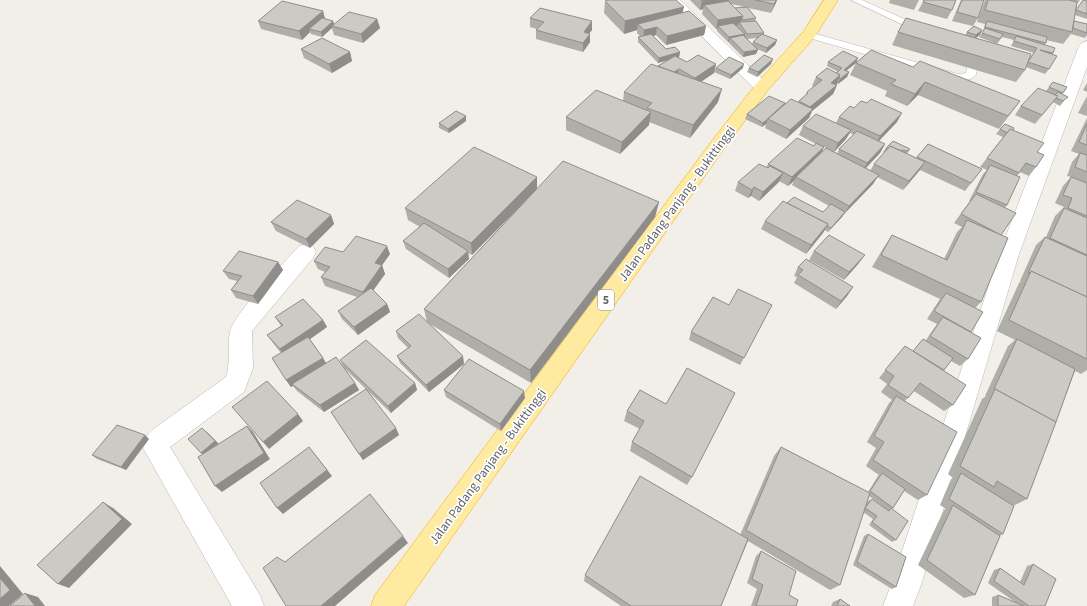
<svg xmlns="http://www.w3.org/2000/svg" width="1087" height="606" font-family="'Source Sans 3',sans-serif">
<style>
.lines{fill:none;stroke-linecap:round;stroke-linejoin:round}
.service-casing{stroke:#b5b8bc;stroke-width:1}
.minor-casing{stroke:#b5b8bc;stroke-width:1}
.trunk-casing{stroke:#f9ab00;stroke-width:1}
.service{fill:#fff;fill-rule:evenodd}
.minor{fill:#fff;fill-rule:evenodd}
.trunk{fill:#feeaa1;fill-rule:evenodd}
.wall{fill:#afaea9;fill-rule:evenodd}
.shaded-wall{fill:#8f8d8a}
.building{fill:#cccac5;stroke:#8f8d8a}
.labels{text-anchor:middle;stroke-width:3.5;stroke-linejoin:round;paint-order:stroke}
.shield{fill:#fff;stroke:#8f9295;stroke-width:1}
.shield-label{font-size:12px;font-weight:bold;fill:#5f6368}
.street-label{font-size:13px;fill:#5f6368;stroke:#fff}
</style>
<rect width="100%" height="100%" fill="#f1efe8"/>
<g class="lines">
<g class="service-casing">
<g id="service">
<polygon points="851,0 862,0 924,28 926,30 924,32 918,32"/>
<path d="M 809,32 L 958,74 L 966,73 L 969,58 L 965,53 L 970,50 L 973,51 L 979,58 C 978,63 978,69 976,74 C 972,83 954,80 946,78 L 806,37 L 804,35 L 806,33 Z"/>
</g>
</g>
<g class="minor-casing">
<g id="minor">
<polygon points="665,0 680,0 768,84 770,87 768,90 762,92 756,90"/>
<polygon points="1087,41 1087,67 1019,254 921,585 913,606 883,606 891,585 999,254 1079,46 1082,43"/>
<path d="M 306,244 L 313,246 L 316,252 L 313,258 L 252,331 L 253,368 L 244,392 L 170,447 L 260,595 L 264,606 L 232,606 L 143,448 L 148,434 L 152,430 L 226,377 C 231,362 227,347 230,332 C 233,314 284,263 299,246 Z"/>
</g>
</g>
<g class="trunk-casing">
<polygon id="trunk" points="824,0 838,0 814,38 768,90 723,150 404,606 371,606 375,595 711,142 756,84 803,32"/>
</g>
<use href="#service" class="service"/>
<use href="#minor" class="minor"/>
<use href="#trunk" class="trunk"/>
</g>
<g class="wall">
<path d="M 690,0 L 729,0 L 729,2 L 729,0 L 777,0 L 771,13 L 748,8 L 756,18 L 755,21 L 764,33 L 764,35 L 777,40 L 775,45 L 766,53 L 757,49 L 756,54 L 743,57 L 729,43 L 729,42 L 728,42 L 717,31 L 717,29 L 716,29 L 702,14 L 703,9 L 700,10 ZM 731,4 L 745,7 L 735,8 ZM 757,38 L 753,42 L 752,44 L 747,39 Z"/>
<polygon points="890,0 919,0 914,10 889,3"/>
<polygon points="924,0 956,0 952,10 947,19 918,11"/>
<polygon points="961,0 984,0 978,18 973,26 952,21"/>
<polygon points="985,0 1080,0 1077,4 1076,10 1087,1 1087,19 1075,15 1074,21 1087,24 1087,35 1085,38 1071,34 1063,44 1046,40 1045,45 1053,53 1049,69 1045,74 1026,67 1025,70 1016,82 892,45 898,32 965,35 967,32 982,30 980,35 975,38 1028,61 1034,53 1011,46 1014,40 1002,37 997,44 979,37 983,32 985,24 977,22"/>
<polygon points="605,1 683,13 706,26 704,35 666,45 656,35 653,36 666,49 680,52 679,57 678,57 687,62 716,64 714,73 701,82 718,102 690,138 649,122 649,125 620,154 566,130 566,117 623,101 624,92 658,66 668,60 658,63 638,42 638,37 641,37 637,33 637,30 624,34 604,13"/>
<polygon points="323,11 325,19 333,21 334,24 377,19 380,28 363,43 334,35 332,28 322,37 311,34 310,32 302,40 261,29 258,21"/>
<polygon points="530,18 592,30 589,33 590,42 583,52 536,39 536,30 537,29 530,27"/>
<polygon points="301,49 350,52 352,61 332,73 304,58"/>
<polygon points="858,58 856,63 846,71 849,72 847,77 838,84 837,83 835,85 837,85 833,94 812,111 809,118 786,139 765,128 766,124 762,127 745,119 747,114 785,103 798,102 799,101 805,96 807,92 814,87 812,86 816,77 836,73 838,72 827,66 828,62"/>
<polygon points="856,63 913,67 1020,101 999,129 918,95 907,106 885,96 887,91 850,75"/>
<polygon points="771,64 757,77 747,72 749,68"/>
<polygon points="716,68 743,68 730,79 714,72"/>
<polygon points="1053,82 1067,87 1062,94 1064,101 1060,106 1053,102 1035,124 1015,115 1021,106 1046,91"/>
<polygon points="1087,83 1087,92 1083,90"/>
<polygon points="1087,96 1087,116 1078,113"/>
<polygon points="466,116 466,121 449,133 439,128 439,123"/>
<path d="M 839,117 L 897,122 L 879,141 L 885,144 L 880,153 L 866,168 L 870,171 L 874,164 L 884,153 L 883,152 L 886,148 L 910,149 L 907,154 L 916,158 L 928,144 L 982,169 L 965,191 L 920,170 L 903,190 L 877,177 L 873,184 L 844,214 L 842,217 L 828,232 L 825,230 L 806,254 L 761,229 L 765,221 L 787,203 L 823,212 L 829,206 L 792,185 L 794,181 L 788,186 L 779,181 L 759,201 L 751,196 L 748,198 L 735,191 L 738,182 L 766,168 L 768,164 L 814,146 L 816,144 L 799,135 L 803,126 L 836,123 ZM 850,133 L 854,135 L 839,149 L 837,154 L 834,152 L 846,139 ZM 824,147 L 826,148 L 821,153 Z"/>
<polygon points="1087,118 1087,370 1081,374 1075,371 1027,499 1013,506 1003,534 1000,536 975,595 964,598 918,565 944,510 946,509 940,505 951,479 953,478 948,474 982,399 986,396 985,396 1008,346 1015,340 997,331 1019,283 1021,281 1020,281 1036,245 1045,237 1046,237 1055,216 1064,207 1055,203 1063,186 1071,177 1067,176 1072,162 1079,154 1071,151 1086,120"/>
<path d="M 1000,129 L 1013,130 L 1037,152 L 1036,167 L 1029,176 L 1020,172 L 1017,176 L 1007,205 L 1005,208 L 1001,235 L 981,302 L 975,308 L 970,332 L 968,359 L 960,366 L 951,361 L 944,370 L 953,405 L 944,411 L 914,391 L 905,401 L 927,495 L 918,500 L 904,491 L 893,508 L 892,509 L 896,540 L 892,542 L 869,525 L 873,519 L 863,512 L 840,585 L 830,590 L 748,541 L 721,606 L 621,606 L 584,581 L 585,575 L 740,535 L 774,456 L 781,447 L 868,492 L 878,476 L 879,475 L 866,466 L 876,448 L 867,442 L 889,403 L 892,400 L 881,392 L 887,384 L 879,378 L 905,346 L 913,351 L 923,339 L 926,340 L 937,324 L 927,319 L 940,299 L 872,267 L 884,247 L 892,235 L 944,259 L 957,232 L 962,227 L 954,223 L 970,201 L 969,201 L 983,174 L 987,170 L 980,167 L 1003,137 L 996,134 ZM 869,496 L 888,510 L 872,499 L 868,501 L 866,504 Z"/>
<polygon points="537,189 659,202 655,217 531,383 428,323 464,364 429,392 400,363 397,356 408,348 398,338 396,331 427,322 424,309 524,202 472,255 468,253 469,259 449,278 406,249 403,241 420,227 408,220 405,208"/>
<polygon points="331,215 334,224 310,248 276,231 271,222"/>
<polygon points="814,251 859,263 844,280 809,260"/>
<polygon points="343,252 390,254 382,265 385,274 373,291 387,304 390,312 358,335 342,319 338,311 357,297 325,286 321,277 325,272 318,269 314,261"/>
<polygon points="278,262 283,270 258,304 236,298 231,290 237,281 229,279 223,271"/>
<polygon points="798,267 853,287 847,296 836,309 794,283 797,277 794,276"/>
<polygon points="729,305 772,305 740,365 689,340 691,332"/>
<polygon points="275,317 323,320 327,327 310,339 326,363 355,383 359,390 324,412 297,391 293,386 291,387 286,380 281,353 273,343 267,335 281,326"/>
<polygon points="340,360 415,383 417,390 391,413 368,391 399,435 363,460 331,412 366,389 344,368"/>
<polygon points="444,390 525,398 501,431 446,397"/>
<polygon points="640,390 692,477 687,485 630,451 632,442 640,429 624,421 627,411"/>
<polygon points="149,439 126,470 97,459 92,455"/>
<polygon points="868,534 896,587 892,589 853,565 864,536"/>
<polygon points="761,551 796,606 751,606 757,589 747,583 756,556"/>
<polygon points="1033,564 1045,606 992,606 992,597 998,595 1015,602 988,583 994,570 1000,568 1020,582 1027,566"/>
<polygon points="840,599 850,606 831,606 833,602"/>
</g>
<g class="shaded-wall">
<polygon points="709,0 729,0 728,4 704,5 703,9 700,10 702,1"/>
<polygon points="776,0 777,0 776,3 771,13"/>
<polygon points="684,7 681,19 638,24 637,30 624,34 625,21"/>
<polygon points="323,11 325,19 309,29 310,32 302,40 299,31"/>
<polygon points="743,16 740,24 739,22 738,25 720,28 718,26 717,29 716,29 718,20"/>
<polygon points="377,19 380,28 363,43 361,34"/>
<polygon points="333,21 335,26 332,26 332,28 322,37 321,32"/>
<polygon points="592,21 592,30 583,41 584,32"/>
<polygon points="706,26 704,35 666,45 667,36"/>
<polygon points="657,27 656,35 643,39 644,30"/>
<polygon points="982,30 980,35 973,40 976,35"/>
<polygon points="590,34 590,42 583,52 583,43"/>
<polygon points="745,34 744,39 730,38 729,42 728,42 729,37"/>
<polygon points="777,40 775,45 766,53 767,48"/>
<polygon points="758,50 756,54 743,57 744,52"/>
<polygon points="350,52 352,61 332,73 329,64"/>
<polygon points="680,52 679,57 658,63 659,58"/>
<polygon points="858,58 856,63 842,74 844,70"/>
<polygon points="773,59 771,64 757,77 758,72"/>
<polygon points="716,64 714,73 693,87 695,78"/>
<polygon points="744,64 743,68 730,79 731,75"/>
<polygon points="679,69 677,78 671,75"/>
<polygon points="849,72 847,77 838,84 840,79"/>
<polygon points="840,75 837,84 827,92 831,83"/>
<polygon points="925,82 918,95 907,106 915,94"/>
<polygon points="837,85 833,94 812,111 809,118 786,139 790,130 808,114 810,107"/>
<polygon points="722,89 718,102 690,138 693,125"/>
<polygon points="651,112 649,125 620,154 622,142"/>
<polygon points="902,113 897,122 875,145 880,136"/>
<polygon points="466,116 466,121 449,133 448,129"/>
<polygon points="768,119 766,124 762,127 763,123"/>
<polygon points="851,130 846,139 834,152 838,143"/>
<polygon points="885,144 880,153 862,172 867,163"/>
<polygon points="824,147 820,156 796,177 794,181 788,186 792,177"/>
<polygon points="925,162 919,171 903,190 909,181"/>
<polygon points="783,173 779,182 759,201 763,192"/>
<polygon points="879,175 873,184 844,214 849,206"/>
<polygon points="537,177 537,189 472,255 471,243"/>
<polygon points="754,187 751,196 748,198 752,190"/>
<polygon points="659,202 655,217 531,383 530,370"/>
<polygon points="845,212 842,217 828,232 831,228"/>
<polygon points="331,215 334,224 310,248 306,239"/>
<polygon points="828,224 823,233 806,254 811,245"/>
<polygon points="387,246 390,254 378,271 375,263"/>
<polygon points="468,251 469,259 449,278 448,269"/>
<polygon points="865,255 859,263 844,280 849,272"/>
<polygon points="278,262 283,270 258,304 253,296"/>
<polygon points="382,265 385,274 366,300 363,292"/>
<polygon points="853,287 847,296 836,309 841,301"/>
<polygon points="387,304 390,312 358,335 354,327"/>
<polygon points="323,320 327,327 285,357 280,349"/>
<polygon points="463,356 464,364 429,392 426,385"/>
<polygon points="323,358 327,365 292,384 293,386 291,387 286,380"/>
<polygon points="355,383 359,390 324,412 320,405"/>
<polygon points="415,383 417,390 391,413 388,406"/>
<polygon points="524,391 525,398 501,431 500,424"/>
<polygon points="298,414 303,421 269,449 263,442"/>
<polygon points="247,426 253,432 270,459 222,492 215,486"/>
<polygon points="396,428 399,435 363,460 359,454"/>
<polygon points="206,431 219,444 205,456 201,453"/>
<polygon points="145,435 149,439 126,470 121,467"/>
<polygon points="309,447 332,476 283,514 277,508"/>
<polygon points="103,502 113,508 132,524 69,588 58,584"/>
<polygon points="403,536 408,543 335,606 321,606"/>
<polygon points="0,566 23,594 9,606 0,606"/>
<polygon points="25,593 38,597 45,606 35,606"/>
</g>
<g class="building">
<polygon points="608,0 676,0 684,7 625,21 605,1"/>
<polygon points="701,0 709,0 702,1"/>
<polygon points="755,0 776,0 774,4"/>
<polygon points="924,0 956,0 952,10 923,2"/>
<polygon points="962,0 984,0 978,18 957,12"/>
<polygon points="988,0 1069,0 1077,2 1072,32 985,10"/>
<polygon points="1083,0 1087,1 1087,14 1076,10"/>
<polygon points="282,1 323,11 299,31 258,21"/>
<polygon points="728,1 743,16 718,20 704,5"/>
<polygon points="747,7 756,18 743,20 742,18 743,16 735,8"/>
<polygon points="540,8 592,21 584,32 590,34 583,43 536,30 544,22 530,18"/>
<polygon points="689,11 706,26 667,36 657,27 644,30 638,24"/>
<polygon points="349,12 377,19 361,34 332,26"/>
<polygon points="322,18 333,21 321,32 309,29"/>
<polygon points="906,18 1031,54 1025,70 898,32"/>
<polygon points="756,21 764,33 747,34 739,22"/>
<polygon points="987,21 1047,37 1046,43 985,27"/>
<polygon points="1074,21 1087,24 1087,33 1073,28"/>
<polygon points="733,23 745,34 729,37 718,26"/>
<polygon points="974,26 982,30 976,35 967,32"/>
<polygon points="985,28 1003,34 1000,39 982,33"/>
<polygon points="651,34 666,49 675,47 680,52 659,58 638,37"/>
<polygon points="762,34 777,40 767,48 753,42"/>
<polygon points="743,35 758,50 744,52 730,38"/>
<polygon points="1016,36 1055,48 1053,53 1040,50 1057,56 1049,69 1028,62 1037,48 1014,41"/>
<polygon points="322,38 350,52 329,64 301,49"/>
<polygon points="871,50 913,67 920,61 1020,101 1008,116 925,82 915,94 891,84 896,80 856,63"/>
<polygon points="843,51 858,58 844,70 849,72 840,79 839,78 840,75 836,73 842,68 828,62"/>
<polygon points="698,55 716,64 695,78 679,69 674,72 658,66 675,56 687,62"/>
<polygon points="764,55 773,59 758,72 749,68"/>
<polygon points="729,57 744,64 731,75 716,68"/>
<polygon points="651,64 722,89 693,125 647,108 652,103 624,92"/>
<polygon points="827,68 840,75 831,83 837,85 810,107 799,101 808,93 807,92 822,80 816,77"/>
<polygon points="1053,82 1067,87 1063,93 1049,87"/>
<polygon points="1038,88 1058,96 1042,115 1021,106"/>
<polygon points="596,90 651,112 622,142 566,117"/>
<polygon points="1058,92 1068,97 1063,101 1056,98 1058,96 1055,95"/>
<polygon points="769,96 785,103 763,123 747,114"/>
<polygon points="791,99 813,109 790,130 768,119"/>
<polygon points="871,99 902,113 880,136 839,117 850,106 854,108 861,101 867,103"/>
<polygon points="456,111 466,116 448,129 439,123"/>
<polygon points="816,114 851,130 838,143 803,126"/>
<polygon points="1005,124 1014,128 1013,130 1010,129 1007,133 1000,129"/>
<polygon points="1087,124 1087,145 1079,142"/>
<polygon points="1010,129 1044,143 1037,152 1044,155 1036,167 1026,163 1019,173 987,158"/>
<polygon points="857,131 885,144 867,163 839,149"/>
<polygon points="797,138 814,146 816,143 824,147 792,177 768,164"/>
<polygon points="893,141 910,149 908,151 899,150 890,146 888,149 886,148"/>
<polygon points="928,144 982,169 971,183 917,157"/>
<polygon points="890,146 925,162 909,181 874,164"/>
<polygon points="474,147 537,177 471,243 405,208"/>
<polygon points="826,148 879,175 849,206 796,177"/>
<polygon points="1080,153 1087,155 1087,172 1075,167"/>
<polygon points="563,161 659,202 530,370 424,309"/>
<polygon points="759,164 768,168 770,166 783,173 763,192 754,187 752,190 738,182"/>
<polygon points="990,165 1020,177 1007,205 976,192"/>
<polygon points="1071,177 1087,183 1087,216 1068,208 1072,198 1063,195"/>
<polygon points="976,194 1016,213 1001,235 961,214"/>
<polygon points="794,197 823,212 831,204 845,212 831,228 827,226 828,224 787,203"/>
<polygon points="297,200 331,215 306,239 271,222"/>
<polygon points="783,201 828,224 811,245 765,221"/>
<polygon points="1064,208 1087,218 1087,255 1050,238"/>
<polygon points="967,220 1008,238 981,302 881,255 892,235 947,260"/>
<polygon points="424,223 468,251 448,269 403,241"/>
<polygon points="829,235 865,255 849,272 814,251"/>
<polygon points="356,236 387,246 375,263 382,265 363,292 321,277 330,267 314,261 325,247 343,252"/>
<polygon points="1045,237 1087,256 1087,297 1031,271 1029,273 1028,273"/>
<polygon points="239,251 278,262 253,296 231,290 242,276 223,271"/>
<polygon points="806,259 853,287 841,301 798,275 803,270 798,267"/>
<polygon points="1031,271 1087,297 1087,359 1009,320"/>
<polygon points="371,288 387,304 354,327 338,311"/>
<polygon points="738,289 772,305 744,358 691,332 713,297 729,305"/>
<polygon points="946,293 983,312 971,332 934,311"/>
<polygon points="303,299 323,320 280,349 267,335 283,325 275,317"/>
<polygon points="419,314 463,356 426,385 397,356 411,346 396,331"/>
<polygon points="943,317 981,338 968,359 930,336"/>
<polygon points="308,337 323,358 286,380 272,358"/>
<polygon points="923,339 953,358 944,370 913,351"/>
<polygon points="1017,339 1075,369 1056,422 995,389 995,390 994,389"/>
<polygon points="366,340 415,383 388,406 340,360"/>
<polygon points="905,346 966,385 953,405 920,383 908,398 888,385 894,376 885,370"/>
<polygon points="336,357 355,383 320,405 292,384"/>
<polygon points="469,359 524,391 500,424 444,390"/>
<polygon points="687,368 735,393 692,477 632,442 644,421 627,411 640,390 666,404"/>
<polygon points="267,381 298,414 263,442 232,407"/>
<polygon points="366,389 396,428 359,454 331,412"/>
<polygon points="995,389 1056,422 1027,499 997,481 994,487 960,466"/>
<polygon points="896,396 957,432 927,495 873,460 884,442 874,436"/>
<polygon points="117,425 145,435 121,467 92,455"/>
<polygon points="247,426 264,453 215,486 198,457"/>
<polygon points="202,428 215,441 201,453 188,439"/>
<polygon points="309,447 327,470 277,508 260,483"/>
<polygon points="781,447 870,493 840,585 746,530"/>
<polygon points="882,473 905,489 893,508 870,491"/>
<polygon points="961,473 1014,506 1003,534 949,499"/>
<polygon points="640,476 748,539 721,606 631,606 585,575"/>
<polygon points="370,494 403,536 321,606 286,606 263,568 277,557 285,562"/>
<polygon points="872,499 889,511 891,508 908,521 896,540 872,522 877,516 865,508"/>
<polygon points="103,502 122,519 58,584 37,565"/>
<polygon points="953,505 1000,536 975,595 927,560"/>
<polygon points="868,534 906,557 896,587 857,562"/>
<polygon points="761,551 796,571 789,595 798,600 796,606 756,606 763,585 752,579"/>
<polygon points="1033,564 1056,579 1045,606 1029,606 994,581 1000,568 1024,585"/>
<polygon points="0,578 10,590 0,599"/>
<polygon points="25,593 35,606 10,606"/>
<polygon points="998,595 1024,606 998,606"/>
<polygon points="840,599 850,606 837,606"/>
</g>
<g class="labels">
<rect class="shield" x="598" y="290" width="16" height="20" rx="3"/>
<g class="shield-label">
<text x="606" y="304">5</text>
</g>
<g class="street-label">
<text transform="translate(676 203) rotate(-54)" y="5">Jalan Padang Panjang - Bukittinggi</text>
<text transform="translate(487 466) rotate(-54)" y="5">Jalan Padang Panjang - Bukittinggi</text>
</g>
</g>
</svg>
